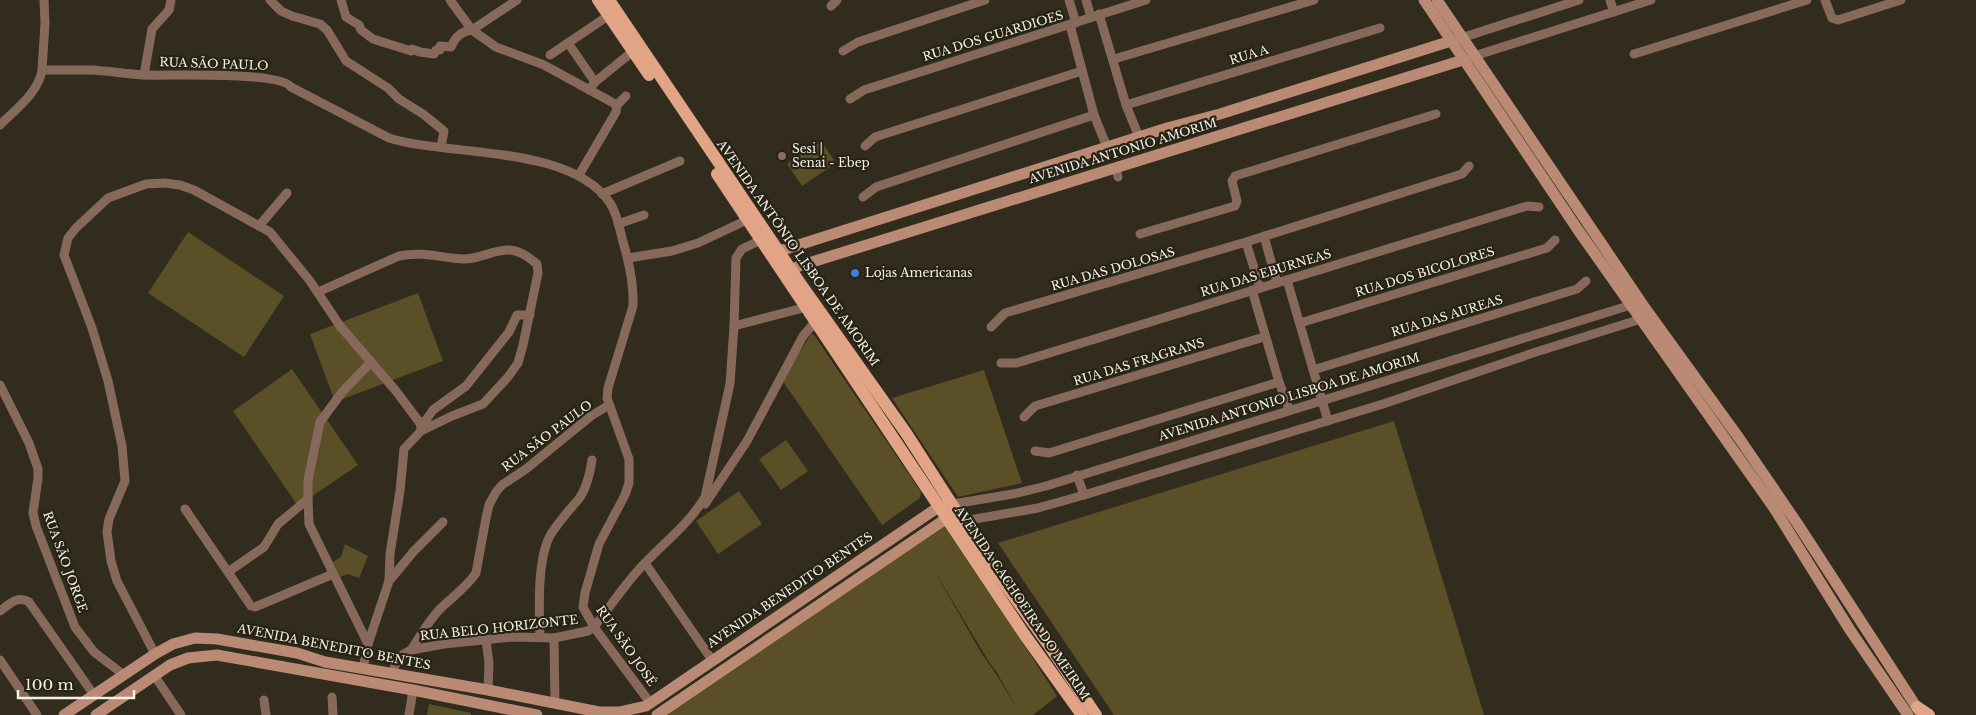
<svg xmlns="http://www.w3.org/2000/svg" width="1976" height="715" font-family="'Libre Baskerville',serif">
<style>
.green{fill:#5a4f27;fill-rule:evenodd}
.lines{fill:none;stroke-linecap:round;stroke-linejoin:round}
.street{stroke:#87695b;stroke-width:9}
.secondary{stroke:#ba8a74;stroke-width:11}
.primary{stroke:#e1a486;stroke-width:12}
.education-dot{fill:#8d6e63;stroke:#272314;stroke-width:2}
.shop-dot{fill:#3f7fe0;stroke:#272314;stroke-width:2}
.labels{text-anchor:middle;stroke-width:4.5;stroke-linejoin:round;paint-order:stroke}
.street-label{font-size:12px;fill:#f3f0e6;stroke:#272314}
.poi-label{font-size:12px;fill:#f3f0e6;stroke:#272314;text-anchor:start}
</style>
<rect width="100%" height="100%" fill="#312c1d"/>
<g class="green">
<polygon points="821,141 836,163 802,186 787,164"/>
<polygon points="188,232 284,296 244,357 148,293"/>
<polygon points="418,293 443,361 335,402 310,334"/>
<polygon points="811,334 814,335 921,492 920,498 882,525 782,380"/>
<polygon points="292,369 358,465 298,506 233,411"/>
<polygon points="984,370 1022,483 958,497 892,398"/>
<polygon points="1394,421 1484,715 1114,715 998,543"/>
<polygon points="786,440 808,471 781,490 759,459"/>
<polygon points="739,491 762,524 718,554 696,521"/>
<path d="M 944,521 L 1057,696 L 1033,715 L 665,715 L 916,540 L 930,564 L 915,538 ZM 931,565 L 989,662 L 996,671 L 1017,709 L 996,674 L 982,654 Z"/>
<polygon points="345,544 368,556 359,578 348,574 340,577 333,562 341,557"/>
<polygon points="429,704 471,713 471,715 427,715"/>
</g>
<g class="lines">
<g class="street">
<polyline points="270,0 281,11 292,16 320,24 327,30 346,61 388,88 399,99 423,114 444,131 441,147"/>
<path d="M 341,0 L 346,17 L 359,25 L 361,30 L 373,39 L 411,51 L 412,49 L 420,52 L 434,54 L 436,50 L 440,50 L 440,46 L 451,47 C 455,37 462,31 472,30 L 517,0"/>
<polyline points="450,0 472,30 496,47 544,65 617,105"/>
<polyline points="1069,0 1076,23"/>
<polyline points="1086,0 1091,17"/>
<polyline points="1610,0 1614,12"/>
<polyline points="1825,0 1832,18 1838,20 1901,0"/>
<polyline points="831,6 837,0"/>
<polyline points="1099,14 1126,105 1139,137"/>
<polyline points="1070,25 1094,115 1107,147"/>
<polyline points="1458,39 1579,0"/>
<polyline points="568,43 595,82"/>
<polyline points="843,51 858,42 985,0"/>
<polyline points="1634,54 1807,0"/>
<polyline points="550,55 608,16"/>
<polyline points="1471,57 1651,0"/>
<polyline points="1114,59 1314,0"/>
<polyline points="42,70 45,23 44,0"/>
<polyline points="144,75 152,29 169,10 171,0"/>
<polyline points="589,90 595,82 632,52"/>
<polyline points="850,99 864,90 1146,0"/>
<polyline points="1126,105 1380,28"/>
<path d="M 0,125 C 15,110 39,92 42,70 C 58,70 75,70 91,70 C 109,71 127,74 145,75 C 169,76 279,71 291,87 L 389,138 C 450,157 570,144 610,203 C 617,213 620,230 623,242 C 629,262 634,284 633,306 L 608,388 L 607,398 L 629,459 L 629,483 L 625,495 L 599,544 L 585,593 L 583,607 L 594,627 L 651,704"/>
<polyline points="865,146 875,137 1082,71"/>
<polyline points="1116,168 1118,177"/>
<polyline points="579,175 616,112 617,105 626,96"/>
<polyline points="602,194 680,161"/>
<polyline points="863,197 876,187 1094,115"/>
<polyline points="618,224 644,215"/>
<polyline points="259,226 287,193"/>
<polyline points="1140,234 1235,206 1237,201 1232,181 1235,176 1436,114"/>
<polyline points="1264,236 1277,283"/>
<polyline points="1246,242 1260,288"/>
<polyline points="628,258 672,251 698,243 747,220"/>
<polyline points="1287,280 1328,421"/>
<polyline points="1252,290 1279,382 1289,409"/>
<path d="M 318,292 L 399,256 C 424,251 441,258 464,259 C 480,259 495,249 510,250 C 521,251 528,257 537,264 L 538,273 L 523,345 L 518,363 L 508,377 L 483,404 L 452,416 L 421,431 L 404,449 L 400,491 L 390,554 L 389,581 L 368,644 L 363,668"/>
<polyline points="1300,323 1547,248 1555,240"/>
<polyline points="734,326 807,307"/>
<polyline points="991,327 1005,313 1246,242 1462,174 1469,166"/>
<polyline points="1001,363 1017,363 1527,206 1539,207"/>
<polyline points="1313,370 1577,289 1586,281"/>
<polyline points="0,385 29,443 38,469 38,478 33,513 36,526 75,627 94,652 124,675"/>
<polyline points="1024,417 1035,406 1264,337"/>
<polyline points="421,428 420,423 426,420 433,410 466,386 509,332 517,315 530,315"/>
<polyline points="1035,451 1049,453 1279,382"/>
<polyline points="1077,475 1084,495"/>
<polyline points="705,504 747,441 803,336 816,321"/>
<polyline points="953,504 1013,494 1046,486 1631,305"/>
<polyline points="185,509 251,606 255,607 333,574"/>
<polyline points="964,521 1038,508 1084,495 1383,404 1536,352 1641,319"/>
<polyline points="645,563 712,660"/>
<polyline points="228,572 264,547 278,524 308,499"/>
<polyline points="389,581 414,551 443,522"/>
<path d="M 0,611 C 10,604 17,595 29,602 L 94,695"/>
<path d="M 540,637 C 539,609 537,557 551,534 C 559,522 569,510 578,500 C 586,490 590,473 592,460"/>
<polyline points="554,638 555,703"/>
<polyline points="486,640 489,663 488,690"/>
<polyline points="368,644 309,524 308,499 308,480 320,422 343,391 371,362"/>
<path d="M 411,650 C 420,636 428,622 439,610 C 451,598 466,588 476,573 L 486,518 L 489,505 L 496,492 L 502,485 L 526,469 L 591,416 L 609,405"/>
<polyline points="155,654 117,581 111,561 107,532 109,519 125,481 122,446 108,381 92,328 64,255 68,238 76,228 108,198 146,184 164,183 180,185 194,190 270,232 310,281 340,326 396,391 420,423"/>
<polyline points="0,660 37,715"/>
<path d="M 393,673 L 397,658 L 411,650 L 444,644 L 513,637 L 554,638 L 588,631 L 594,627 C 611,606 626,582 645,563 C 666,541 689,524 705,497 L 730,384 L 734,326 L 736,258 L 742,249 L 761,240"/>
<polyline points="154,675 181,715"/>
<polyline points="332,697 333,715"/>
<polyline points="264,700 266,715"/>
<polyline points="409,715 413,690"/>
</g>
<g class="secondary">
<polyline points="1424,0 1578,230 1774,508 1850,630 1908,715"/>
<polyline points="1437,0 1645,308 1739,438 1797,523 1921,714"/>
<polyline points="770,254 1167,128 1220,114 1451,41"/>
<polyline points="784,274 799,266 870,244 1463,60"/>
<polyline points="64,715 155,654 173,644 195,638 217,639 297,653 325,662 488,690 599,712 619,712 646,706 940,506 946,505"/>
<polyline points="96,715 170,665 188,658 217,655 413,690 537,715"/>
<polyline points="657,715 947,518 955,519"/>
</g>
<g class="primary">
<polyline points="598,0 649,75"/>
<polyline points="609,0 802,286 906,433 987,559 1048,644 1096,715"/>
<polyline points="717,174 1024,634 1082,715"/>
<polyline points="1917,707 1929,715"/>
</g>
</g>
<circle class="education-dot" cx="782" cy="156" r="5"/>
<circle class="shop-dot" cx="855" cy="273" r="5"/>
<g class="labels">
<g class="street-label">
<text transform="translate(993 36) rotate(-17)" y="4">RUA DOS GUARDIOES</text>
<text transform="translate(1249 55) rotate(-17)" y="4">RUA A</text>
<text transform="translate(214 64) rotate(2)" y="4">RUA SÃO PAULO</text>
<text transform="translate(1123 151) rotate(-17)" y="4">AVENIDA ANTONIO AMORIM</text>
<text transform="translate(798 253) rotate(55)" y="4">AVENIDA ANTÔNIO LISBOA DE AMORIM</text>
<text transform="translate(1113 269) rotate(-16)" y="4">RUA DAS DOLOSAS</text>
<text transform="translate(1425 272) rotate(-17)" y="4">RUA DOS BICOLORES</text>
<text transform="translate(1266 273) rotate(-17)" y="4">RUA DAS EBURNEAS</text>
<text transform="translate(1447 316) rotate(-17)" y="4">RUA DAS AUREAS</text>
<text transform="translate(1139 362) rotate(-17)" y="4">RUA DAS FRAGRANS</text>
<text transform="translate(1289 397) rotate(-17)" y="4">AVENIDA ANTONIO LISBOA DE AMORIM</text>
<text transform="translate(547 436) rotate(-37)" y="4">RUA SÃO PAULO</text>
<text transform="translate(65 562) rotate(70)" y="4">RUA SÃO JORGE</text>
<text transform="translate(790 590) rotate(-34)" y="4">AVENIDA BENEDITO BENTES</text>
<text transform="translate(1022 603) rotate(56)" y="4">AVENIDA CACHOEIRA DO MEIRIM</text>
<text transform="translate(499 628) rotate(-6)" y="4">RUA BELO HORIZONTE</text>
<text transform="translate(626 646) rotate(55)" y="4">RUA SÃO JOSÉ</text>
<text transform="translate(334 647) rotate(11)" y="4">AVENIDA BENEDITO BENTES</text>
</g>
<g class="poi-label">
<text x="792" y="153">Sesi |<tspan x="792" dy="14">Senai - Ebep</tspan></text>
<text x="865" y="277">Lojas Americanas</text>
</g>
</g>
<path d="M18 690v8h116v-8" fill="none" stroke="#f3f0e6" stroke-width="2.5"/>
<text x="25" y="690" font-size="15" fill="#f3f0e6" stroke="#272314" stroke-width="4" paint-order="stroke">100 m</text>
</svg>
